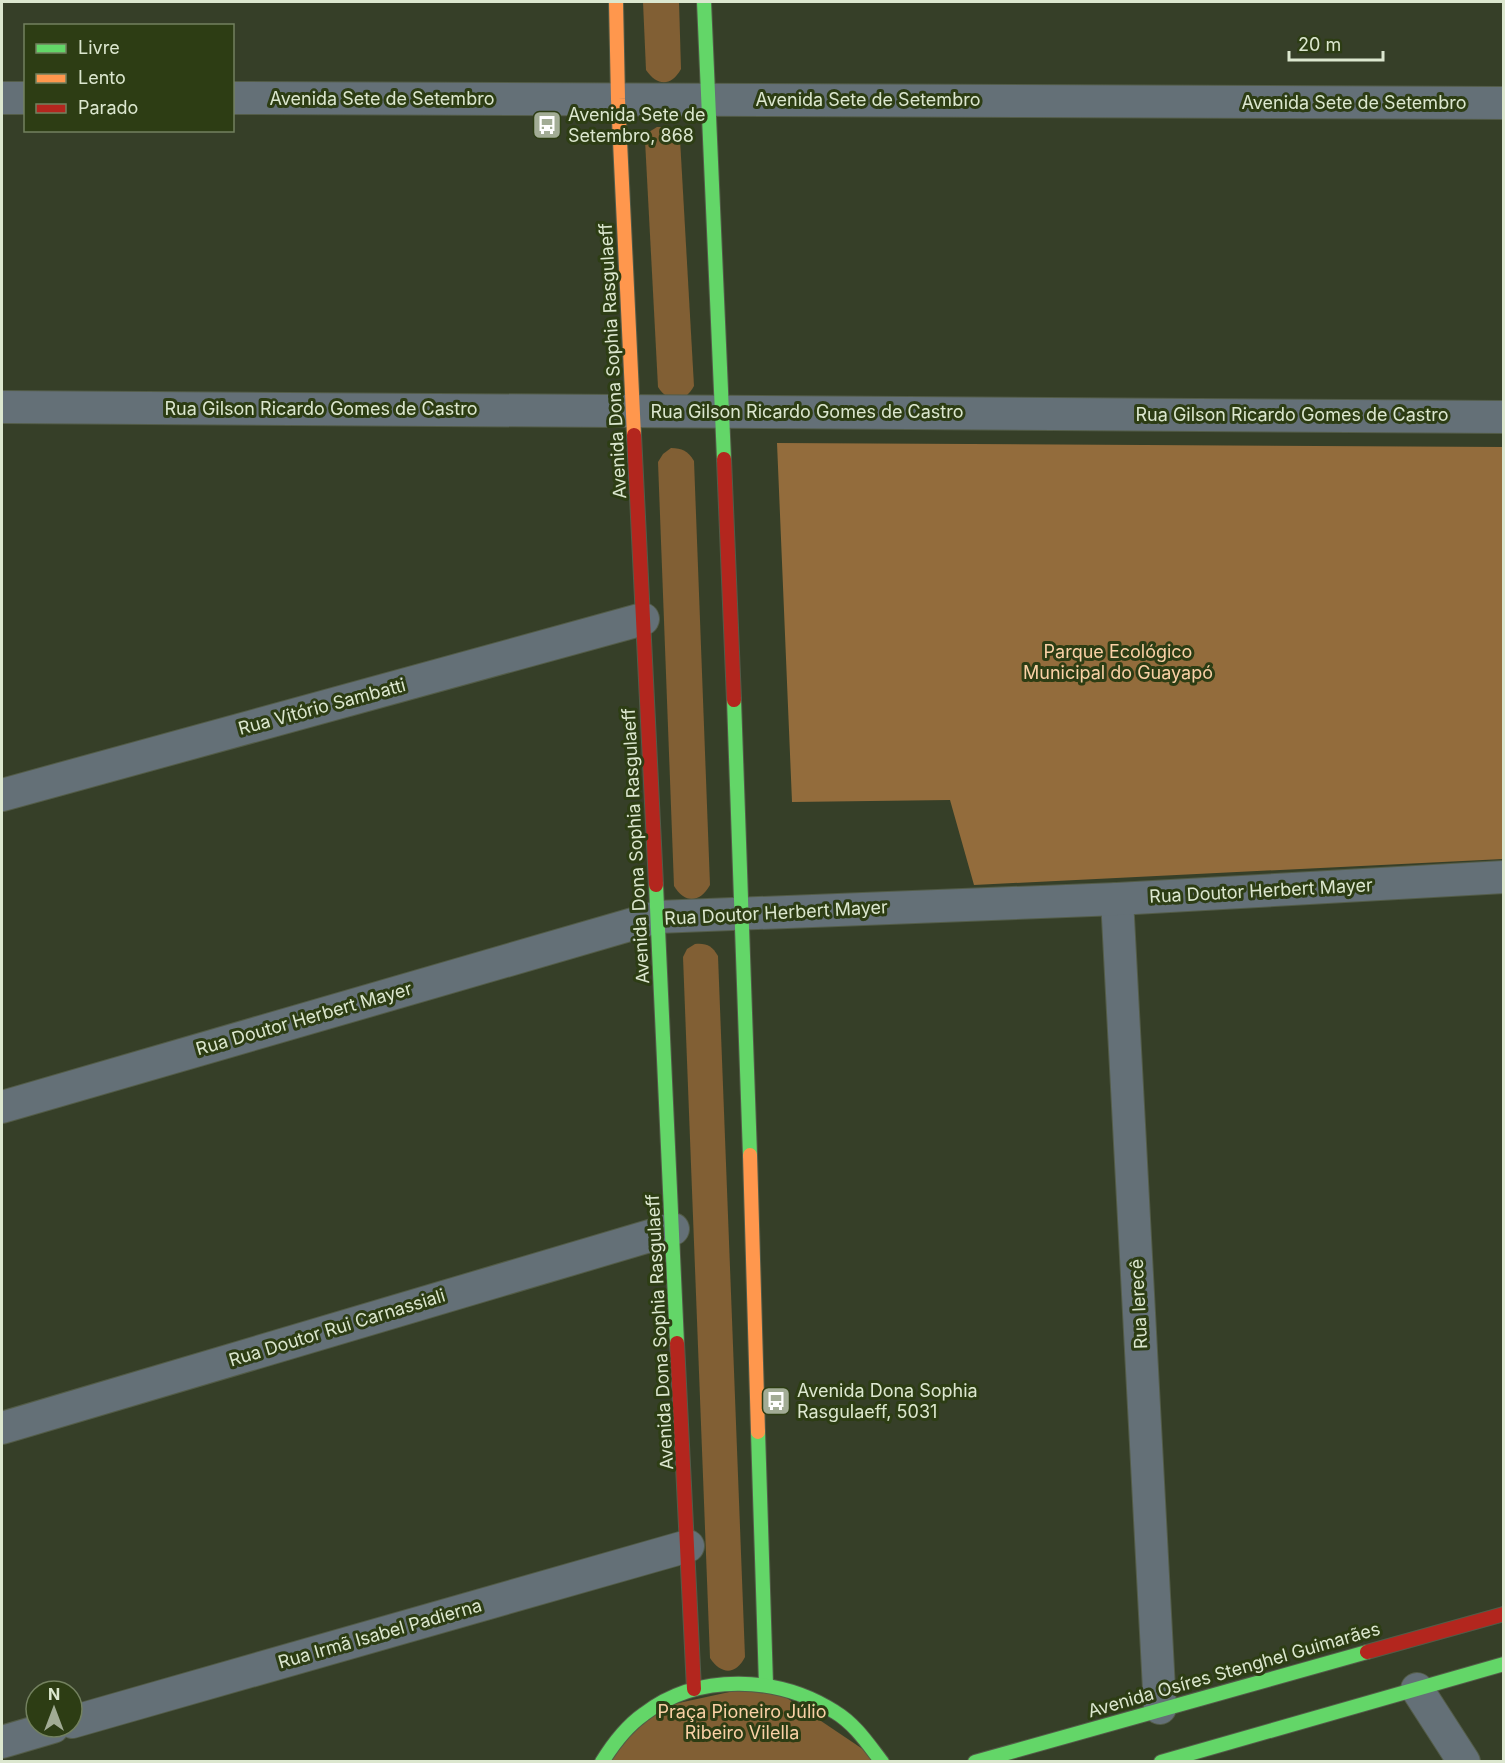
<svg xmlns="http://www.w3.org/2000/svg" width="1505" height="1763" font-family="Inter,sans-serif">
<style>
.green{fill:#815f34}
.forest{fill:#936c3c}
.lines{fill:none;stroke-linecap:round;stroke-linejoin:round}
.street-casing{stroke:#535c48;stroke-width:34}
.fast-casing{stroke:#535c48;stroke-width:16}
.slow-casing{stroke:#535c48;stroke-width:16}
.jam-casing{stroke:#535c48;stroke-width:16}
.street{stroke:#647077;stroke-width:32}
.fast{stroke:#63d668;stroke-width:14}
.slow{stroke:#ff974d;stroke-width:14}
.jam{stroke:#b3261e;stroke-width:14}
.labels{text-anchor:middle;stroke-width:6;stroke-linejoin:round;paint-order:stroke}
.street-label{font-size:18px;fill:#dce7cf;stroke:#2d3d14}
.poi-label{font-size:18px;fill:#dce7cf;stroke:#2d3d14;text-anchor:start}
.park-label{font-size:18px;fill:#fad1a6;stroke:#2d3d14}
</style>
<rect width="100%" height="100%" fill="#363f28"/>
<g class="green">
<path d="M 643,2 L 679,2 L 681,69 C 671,87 657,86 646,70 Z"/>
<path d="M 657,127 C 669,127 674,129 680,139 L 694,386 C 685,403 669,404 658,387 L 645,140 L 649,132 Z"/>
<path d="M 671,448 C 682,448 688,451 694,461 L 710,885 C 700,903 685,904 674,886 L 658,462 L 663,454 Z"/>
<path d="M 695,944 C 707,943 712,946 718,956 L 745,1657 C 736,1675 721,1675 710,1658 L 683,957 L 687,949 Z"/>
<polygon points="766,1684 882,1762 602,1762 651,1709"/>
</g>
<polygon class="forest" points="777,443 1503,447 1503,859 974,885 950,800 792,802"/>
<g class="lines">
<g class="street-casing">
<g id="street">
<polyline points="2,98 26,98"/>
<polyline points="232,98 1504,103"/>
<polyline points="2,407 1504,417"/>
<polyline points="2,795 643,619"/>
<polyline points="1117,899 1160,1708"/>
<polyline points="2,1107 657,917 1117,899 1504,877"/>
<polyline points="2,1428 673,1229"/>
<polyline points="1417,1689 1464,1762"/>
<polyline points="72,1722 688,1546"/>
<polyline points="2,1742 53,1727"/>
</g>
</g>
<g class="fast-casing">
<g id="fast">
<polyline points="704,2 724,459"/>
<polyline points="734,700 750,1155"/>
<polyline points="656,885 677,1343"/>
<polyline points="758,1432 766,1684"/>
<path d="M 602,1762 C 613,1744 627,1726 644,1714 C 699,1672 779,1676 835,1712 C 855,1724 868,1744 882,1762"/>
<polyline points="975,1762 1367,1652"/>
<polyline points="1161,1762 1504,1664"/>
</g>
</g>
<g class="slow-casing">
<g id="slow">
<polyline points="616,2 618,99 634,435"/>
<polyline points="750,1155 758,1432"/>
</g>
</g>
<g class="jam-casing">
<g id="jam">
<polyline points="634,435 656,885"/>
<polyline points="724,459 734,700"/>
<polyline points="677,1343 694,1689"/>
<polyline points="1367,1652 1504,1614"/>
</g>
</g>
<use href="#street" class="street"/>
<use href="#fast" class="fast"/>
<use href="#slow" class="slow"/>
<use href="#jam" class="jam"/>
</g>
<defs>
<g id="bus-square" transform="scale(1.5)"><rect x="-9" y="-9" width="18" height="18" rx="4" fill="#a2ac95" stroke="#2d3d14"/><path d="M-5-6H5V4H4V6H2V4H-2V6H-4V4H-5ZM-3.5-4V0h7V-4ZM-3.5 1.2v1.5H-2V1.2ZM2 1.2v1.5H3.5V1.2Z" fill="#fff"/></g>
</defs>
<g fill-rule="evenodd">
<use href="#bus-square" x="547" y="125"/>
<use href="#bus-square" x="776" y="1401"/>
</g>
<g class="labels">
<g class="street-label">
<text x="382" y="105">Avenida Sete de Setembro</text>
<text x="868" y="106">Avenida Sete de Setembro</text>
<text x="1354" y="109">Avenida Sete de Setembro</text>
<text transform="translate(613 361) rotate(-93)" y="6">Avenida Dona Sophia Rasgulaeff</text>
<text x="321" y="415">Rua Gilson Ricardo Gomes de Castro</text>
<text x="807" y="418">Rua Gilson Ricardo Gomes de Castro</text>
<text x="1292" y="421">Rua Gilson Ricardo Gomes de Castro</text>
<text transform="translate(322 707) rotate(-15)" y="6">Rua Vitório Sambatti</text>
<text transform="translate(636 846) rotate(-93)" y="6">Avenida Dona Sophia Rasgulaeff</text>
<text transform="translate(1261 891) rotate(-3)" y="6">Rua Doutor Herbert Mayer</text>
<text transform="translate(776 913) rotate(-3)" y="6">Rua Doutor Herbert Mayer</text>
<text transform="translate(304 1019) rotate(-16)" y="6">Rua Doutor Herbert Mayer</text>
<text transform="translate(1139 1304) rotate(-93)" y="6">Rua Ierecê</text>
<text transform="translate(337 1328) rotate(-17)" y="6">Rua Doutor Rui Carnassiali</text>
<text transform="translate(660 1332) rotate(-93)" y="6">Avenida Dona Sophia Rasgulaeff</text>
<text transform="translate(380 1634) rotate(-16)" y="6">Rua Irmã Isabel Padierna</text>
<text transform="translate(1234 1670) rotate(-16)" y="6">Avenida Osíres Stenghel Guimarães</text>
</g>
<g class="poi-label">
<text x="568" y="121">Avenida Sete de<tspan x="568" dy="21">Setembro, 868</tspan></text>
<text x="797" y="1397">Avenida Dona Sophia<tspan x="797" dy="21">Rasgulaeff, 5031</tspan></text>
</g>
<g class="park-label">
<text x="1118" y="658">Parque Ecológico<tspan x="1118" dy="21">Municipal do Guayapó</tspan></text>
<text x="742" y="1718">Praça Pioneiro Júlio<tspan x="742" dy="21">Ribeiro Vilella</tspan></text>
</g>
</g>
<rect width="1505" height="1763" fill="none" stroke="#dce7cf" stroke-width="6"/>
<rect x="24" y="24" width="210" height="108" fill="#2d3d14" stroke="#73815f" stroke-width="1.5"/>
<rect x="36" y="44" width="30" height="9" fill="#63d668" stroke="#73815f" stroke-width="1.5"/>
<text x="78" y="54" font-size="18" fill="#dce7cf">Livre</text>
<rect x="36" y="74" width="30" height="9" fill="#ff974d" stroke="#73815f" stroke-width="1.5"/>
<text x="78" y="84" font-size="18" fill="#dce7cf">Lento</text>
<rect x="36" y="104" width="30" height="9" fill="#b3261e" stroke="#73815f" stroke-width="1.5"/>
<text x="78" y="114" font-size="18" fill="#dce7cf">Parado</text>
<g transform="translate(54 1709)"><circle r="28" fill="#2d3d14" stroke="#73815f" stroke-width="1.5"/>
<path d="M0-4.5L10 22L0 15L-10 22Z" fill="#a2ac95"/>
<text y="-9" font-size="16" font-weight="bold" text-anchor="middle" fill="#dce7cf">N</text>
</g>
<path d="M1289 51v9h94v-9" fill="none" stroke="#dce7cf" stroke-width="3"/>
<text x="1298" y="51" font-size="18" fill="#dce7cf" stroke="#2d3d14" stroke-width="4.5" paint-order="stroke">20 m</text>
</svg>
